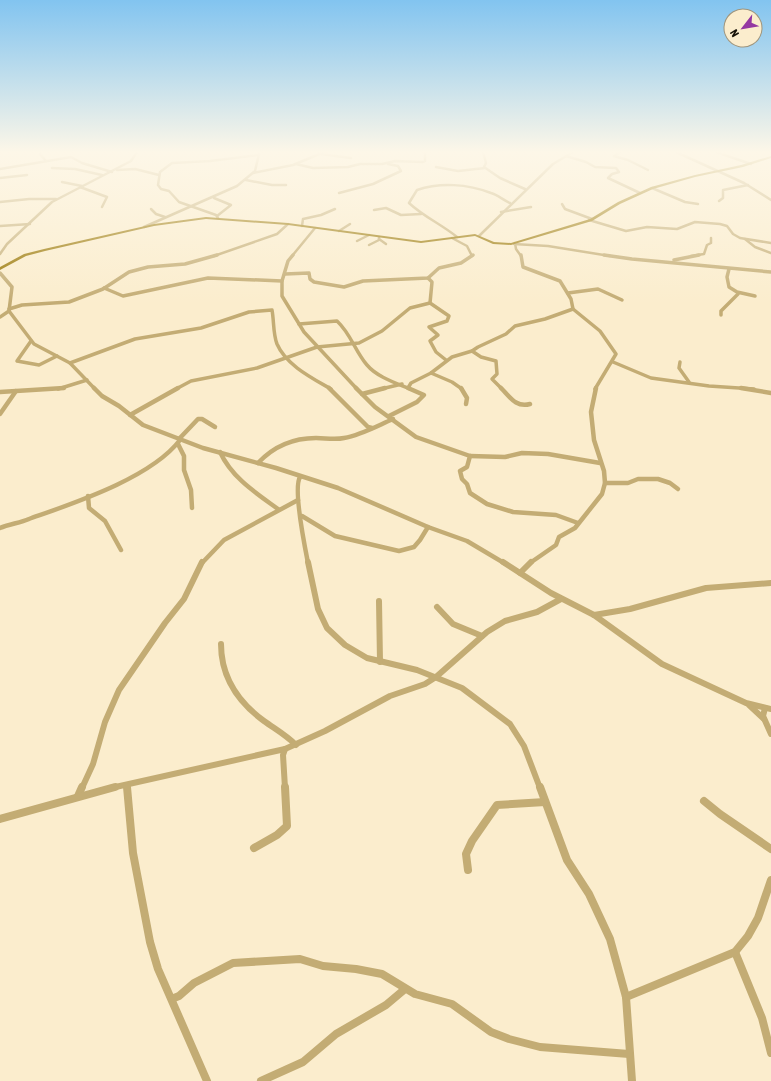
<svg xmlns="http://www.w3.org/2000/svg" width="771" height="1081" font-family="'Asap Condensed',sans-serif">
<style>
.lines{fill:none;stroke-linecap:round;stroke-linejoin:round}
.minor-far4{stroke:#c3ac74;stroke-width:2.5}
.minor-far3{stroke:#c3ac74;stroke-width:3.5}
.minor-far2{stroke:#c3ac74;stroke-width:4.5}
.minor-far1{stroke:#c3ac74;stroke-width:6}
.minor{stroke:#c3ac74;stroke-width:8}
.major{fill:#977400;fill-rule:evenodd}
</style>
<rect width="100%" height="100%" fill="#fbedcd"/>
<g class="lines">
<g class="minor-far4">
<polyline points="483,152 486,163 484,167 500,178 525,189"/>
<polyline points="620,152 614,156 628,160 648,170"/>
<polyline points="676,152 744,183 771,200"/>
<polyline points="716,152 751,164"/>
<polyline points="40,154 46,161"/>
<polyline points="321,154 351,158"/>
<polyline points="566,156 586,162 595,167 616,168 619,172 612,174 608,178 640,193"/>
<polyline points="296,164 313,168 348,167 360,164 382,164 395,161 423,162 425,161 425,152"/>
<polyline points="436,167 458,171 485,168"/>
<polyline points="52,168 75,169 102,175"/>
<polyline points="0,169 71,157 82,163 112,172"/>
<polyline points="117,170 135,169 159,175"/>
<polyline points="253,173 293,165 324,152"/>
<polyline points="0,178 27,175"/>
<polyline points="246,180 272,185 286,185"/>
<polyline points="62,182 82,186"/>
<polyline points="80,187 107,197 102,207"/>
<polyline points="652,188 685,202 698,204"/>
<polyline points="339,193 373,184 401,171 398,166 388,164"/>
<polyline points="214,198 231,205 217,216"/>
<polyline points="719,201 723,198 723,190 748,185"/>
<polyline points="0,202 29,199 56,199"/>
<polyline points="562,204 565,209 592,219"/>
<polyline points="151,209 156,214 165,217"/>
<polyline points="374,210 386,208 401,215 421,214"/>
<polyline points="501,212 531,207"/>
<polyline points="218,218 216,215 179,202 169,191 161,189 158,185 160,172 172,163 210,161 258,155"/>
<polyline points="589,220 626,231 647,227 677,229 695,222 720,224 727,226 733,234 740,238 771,243"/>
<polyline points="0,226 30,224"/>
<polyline points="302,226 303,219 321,215 335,209"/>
<polyline points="144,227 237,186 255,171 259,154"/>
<polyline points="339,231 350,224"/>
<polyline points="479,236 553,164 573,152"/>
<path d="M 457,237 C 441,224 424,217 409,203 L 417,190 C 440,182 468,184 491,193 C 498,195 503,200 510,203"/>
<polyline points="452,238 467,246 472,256"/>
<polyline points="379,239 386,244"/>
<polyline points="745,239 755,247 771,253"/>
<polyline points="357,241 369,235"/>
<polyline points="515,243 516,249 521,256"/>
<polyline points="514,244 548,246 610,256"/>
<polyline points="369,245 379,240 379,237"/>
<polyline points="0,254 7,244 52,202 131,161 137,152"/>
<polyline points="214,256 277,234 288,224"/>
<polyline points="292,256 315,228"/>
<polyline points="691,256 704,254 707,245 711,243 711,238"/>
</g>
<g class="minor-far3">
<polyline points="293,255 288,261 282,281 282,296 304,332 357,389"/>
<polyline points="521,255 523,267 560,281 571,299 573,309 600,331 616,354 595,389"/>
<polyline points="604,255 632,259 771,272"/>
<polyline points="674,260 699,255"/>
<polyline points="729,269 727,277 729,287 737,292 755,296"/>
<polyline points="0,273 12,287 9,311 34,344 70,363 95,389"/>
<polyline points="285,274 309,273 310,279 314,282 344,287 363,281 428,278 439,268 461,263 473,255"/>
<polyline points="428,278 432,282 430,303 449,316 447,321 429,327 438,335 430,341 436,352 446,360"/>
<polyline points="104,288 123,296 208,278 282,281"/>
<polyline points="568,293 598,289 622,300"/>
<polyline points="9,309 22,305 69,302 103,289 129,272 148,267 185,264 217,255"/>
<polyline points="721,315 721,311 738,294"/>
<polyline points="0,317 9,311"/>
<path d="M 299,324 L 337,321 C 351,334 355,351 367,365 C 377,377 396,383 410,389"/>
<polyline points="31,341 17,361 39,365 57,356"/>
<polyline points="472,351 481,357 496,361 497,374 492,379 502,389"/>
<polyline points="613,362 651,378 709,386 754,389"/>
<polyline points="680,362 679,368 689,382"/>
<path d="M 70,363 L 135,339 L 201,328 L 249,312 L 272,310 C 274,320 273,334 277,344 C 286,365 312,378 331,389"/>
<polyline points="431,373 452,382 462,389"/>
<polyline points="408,388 411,383 431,373 452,357 472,351 478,347 506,334 515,326 545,319 573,309"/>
<polyline points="58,389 87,380"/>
<polyline points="176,389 191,381 257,368 317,347 359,343 382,331 410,308 430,303"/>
<polyline points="381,389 402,384"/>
</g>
<g class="minor-far2">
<polyline points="94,388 102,396 119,406 143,425 203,448 276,468 338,488 428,527 467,541 504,563"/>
<polyline points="329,388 368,427 372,428"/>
<polyline points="356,388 375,407 416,437 470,456 505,457 522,453 548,454 600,463"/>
<polyline points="461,388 467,398 466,404"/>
<path d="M 501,388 C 510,397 516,408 530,404"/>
<polyline points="741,388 771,393"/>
<polyline points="0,392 64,388"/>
<polyline points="362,394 385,388"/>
<polyline points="0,414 16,391"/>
<polyline points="130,415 178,388"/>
<polyline points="389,416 417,402 424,395 408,388"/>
<polyline points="179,439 198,419 202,419 215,427"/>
<polyline points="178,444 184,456 184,470 191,490 192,508"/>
<path d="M 220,452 C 232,478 256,493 278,509"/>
<polyline points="470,456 467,467 460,471 462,479 467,484 470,493 487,504 513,512 556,515 578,523"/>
<path d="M 258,463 C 274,446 293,438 316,438 C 325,438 335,440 344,438 C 361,435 377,426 393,419"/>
<path d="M 300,477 C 293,488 305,548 308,563"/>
<polyline points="605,483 628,483 638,479 658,479 670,483 678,489"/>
<polyline points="88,496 89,508 105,521 121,550"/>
<polyline points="302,516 335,536 399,551 414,547 420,540 428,527"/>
<path d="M 0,528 C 9,524 20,523 29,519 C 74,503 151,478 180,440"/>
<polyline points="202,563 224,540 298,500"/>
<polyline points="530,563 556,545 559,537 575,528 602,494 605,483 604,471 594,440 591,412 596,388"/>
</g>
<g class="minor-far1">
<polyline points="308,562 318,609 327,628 345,645 367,658 417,670 462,688 510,724 524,746 540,788"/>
<polyline points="503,562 551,593 594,615 662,664 746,703 771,709"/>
<polyline points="520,573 531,562"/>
<polyline points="379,601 380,662"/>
<polyline points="437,607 453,624 482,636"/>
<polyline points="594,615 630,609 706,588 771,583"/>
<path d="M 221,644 C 221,677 238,702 264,721 C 275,729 286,735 296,745"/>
<polyline points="749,705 764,719"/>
<polyline points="765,708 763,716 771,734"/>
<polyline points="127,785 127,788"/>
<polyline points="82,788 93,764 105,722 119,690 165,623 184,599 202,562"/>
<polyline points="111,788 285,749 325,731 390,696 425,684 436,677 487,632 505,621 537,612 561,599"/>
<polyline points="285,788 283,755 285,749"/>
</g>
<g class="minor">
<polyline points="127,787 133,853 150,942 158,969 207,1081"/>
<polyline points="540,787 567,860 589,894 610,939 626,997 632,1081"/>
<polyline points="78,796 82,787"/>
<polyline points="704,801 720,814 771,849"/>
<polyline points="0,819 115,787"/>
<polyline points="254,848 277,835 287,826 285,787"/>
<polyline points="468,870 466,854 472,841 497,805 545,802"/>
<polyline points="735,952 762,1018 771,1053"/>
<polyline points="626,997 735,952 748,936 758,918 771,880"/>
<polyline points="174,998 179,996 194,983 233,963 300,959 323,966 356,969 382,974 415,994 452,1004 491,1032 509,1039 540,1047 629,1054"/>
<polyline points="261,1081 303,1062 336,1034 386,1005 405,989"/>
</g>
<polygon class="major" points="771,156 771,158 743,167 695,177 653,189 620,204 592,221 511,245 493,244 475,236 421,243 288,225 206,219 154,226 45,251 26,256 0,270 0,267 24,254 44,249 154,224 206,217 288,223 421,241 475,234 494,242 511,243 590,219 618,202 651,187 695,175 741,165"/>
</g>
<linearGradient id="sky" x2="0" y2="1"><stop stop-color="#82c4f0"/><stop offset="0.5" stop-color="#fdf7e8"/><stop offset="1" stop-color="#fdf7e8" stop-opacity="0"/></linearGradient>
<rect width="771" height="304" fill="url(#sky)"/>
<g transform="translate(743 28) rotate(239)"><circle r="19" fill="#fbedcd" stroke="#9f957d"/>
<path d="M0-3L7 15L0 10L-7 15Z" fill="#9538a2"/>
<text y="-6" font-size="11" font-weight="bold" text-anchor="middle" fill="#161106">N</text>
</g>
</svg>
